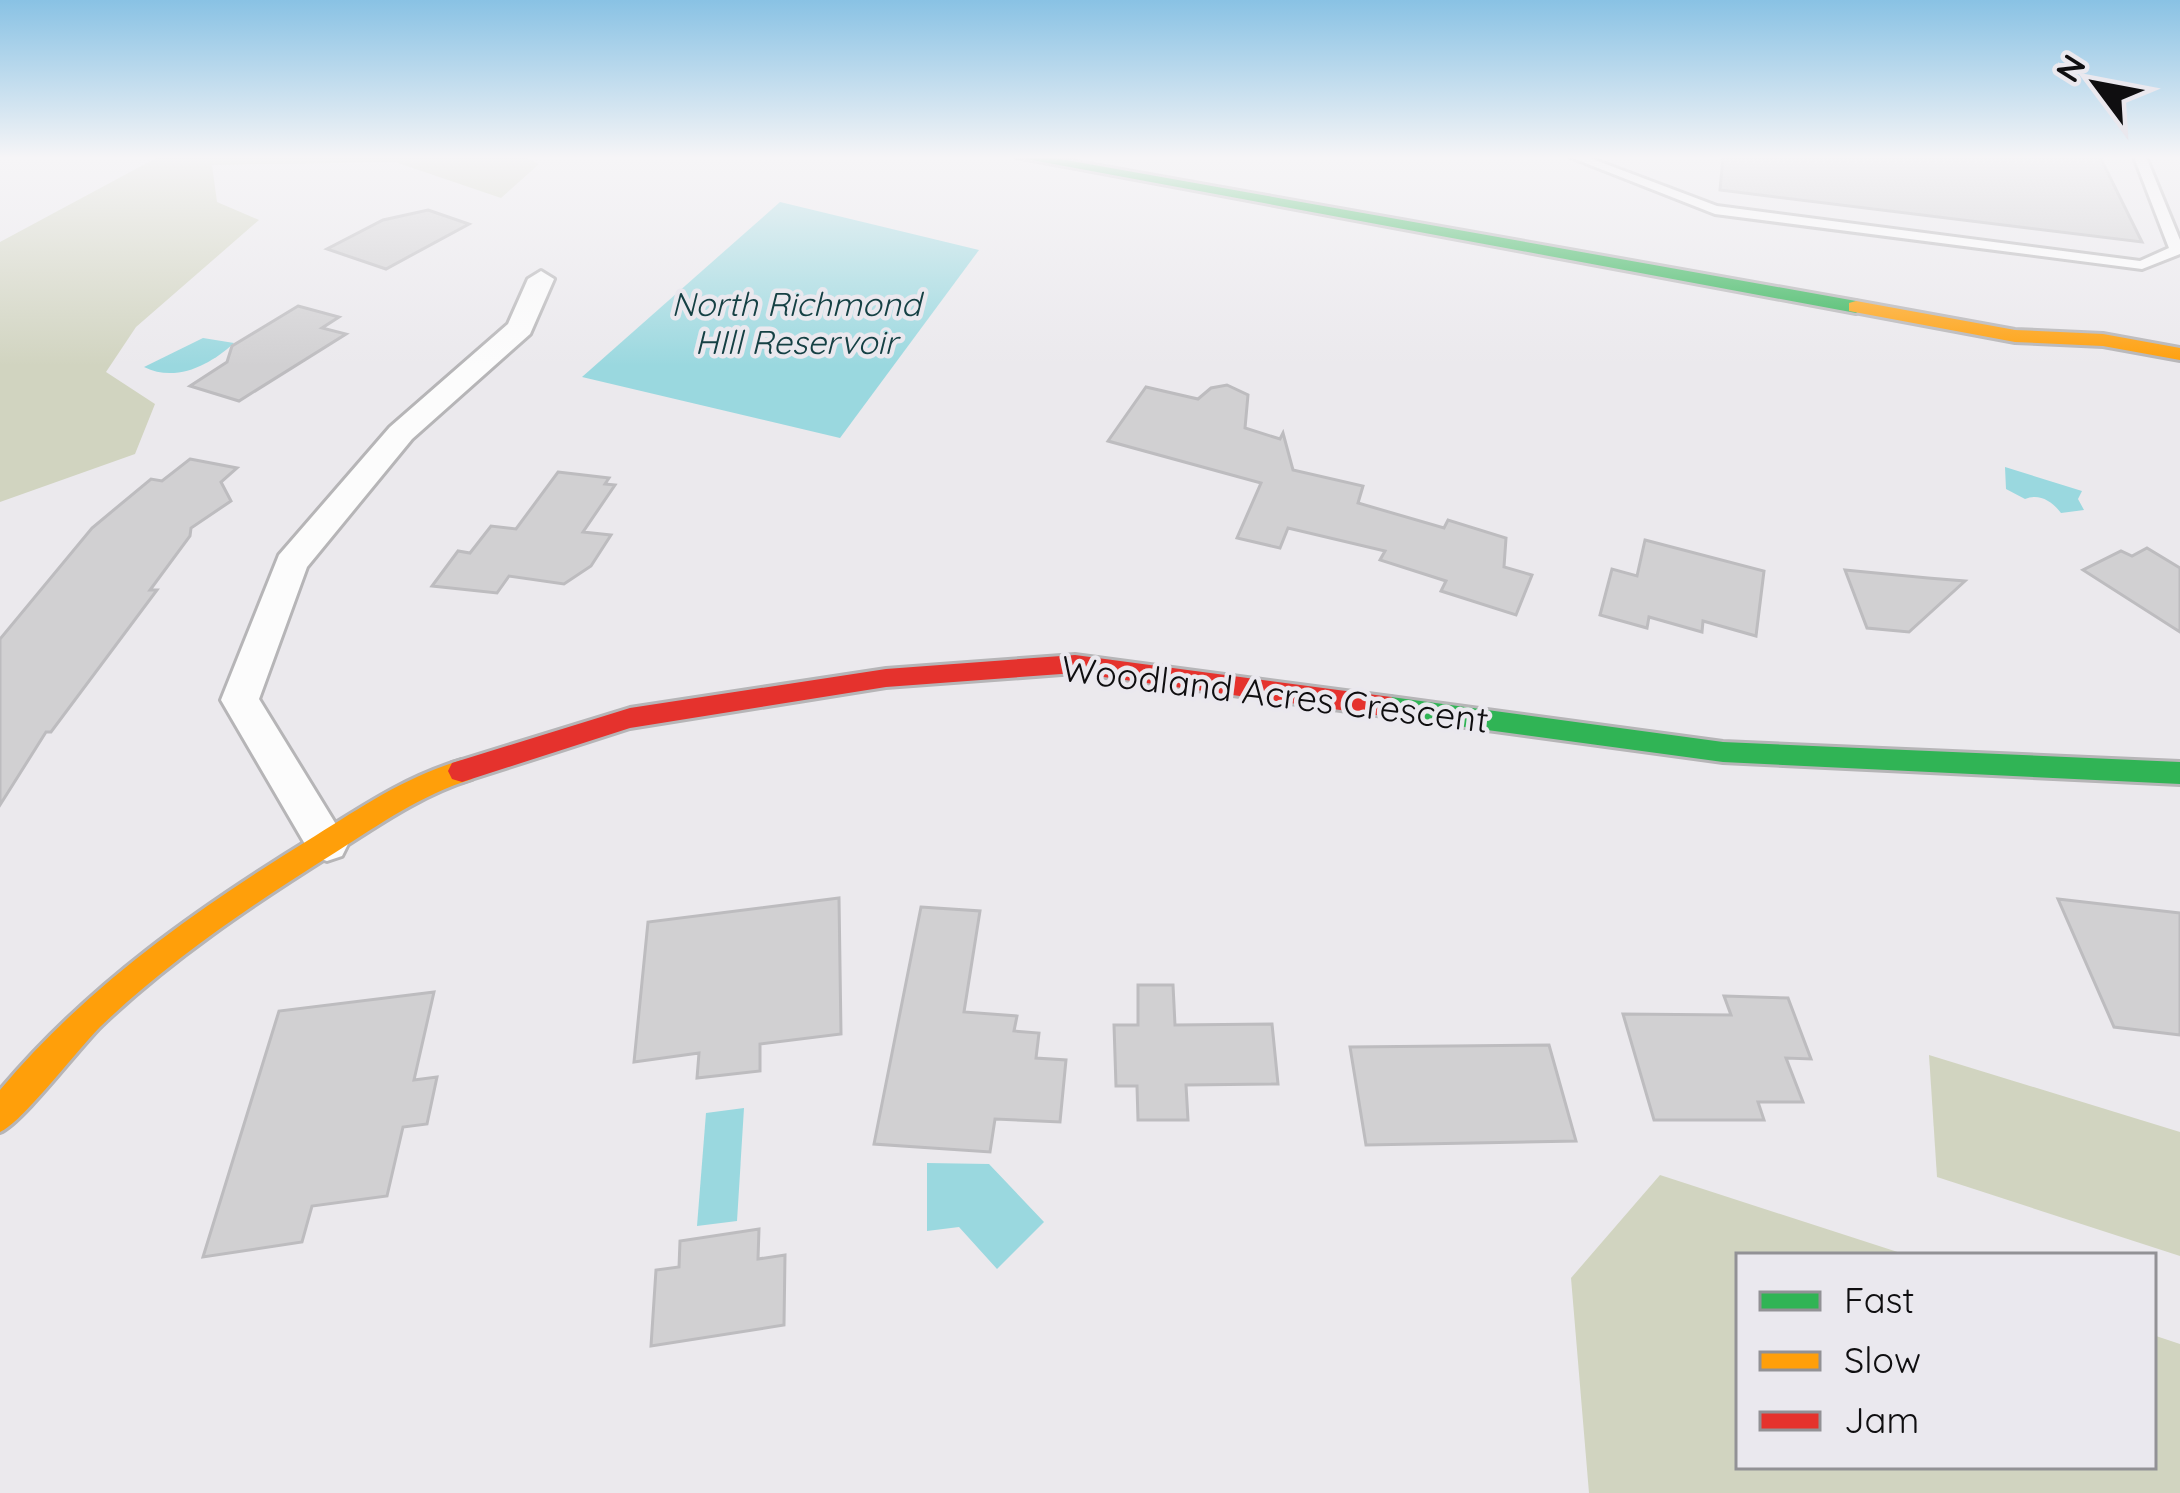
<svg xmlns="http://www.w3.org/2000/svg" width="2180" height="1493" font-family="Quicksand,sans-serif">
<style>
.green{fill:#d1d4c0}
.water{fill:#9ad8df}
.building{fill:#d1d0d2;stroke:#bdbcbf;stroke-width:3}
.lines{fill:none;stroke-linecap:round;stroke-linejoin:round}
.lane-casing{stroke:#b6b5b7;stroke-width:6}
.street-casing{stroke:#b6b5b7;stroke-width:6}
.fast-casing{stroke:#b6b5b7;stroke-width:6}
.slow-casing{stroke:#b6b5b7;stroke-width:6}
.jam-casing{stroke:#b6b5b7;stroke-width:6}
.lane{fill:#fcfcfc;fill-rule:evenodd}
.street{fill:#fcfcfc;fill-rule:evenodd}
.fast{fill:#30b455;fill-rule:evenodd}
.slow{fill:#ff9f0a;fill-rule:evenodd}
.jam{fill:#e5322d;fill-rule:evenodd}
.labels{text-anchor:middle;stroke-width:9;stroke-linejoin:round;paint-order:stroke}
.far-water-label{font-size:33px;font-style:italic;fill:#154044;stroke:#eae8ee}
.street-label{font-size:36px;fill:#0f0e10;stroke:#eae8ee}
</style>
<rect width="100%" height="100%" fill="#ebe9ed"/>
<g class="green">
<polygon points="158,157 524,157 539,164 501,198 395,162 212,165 217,202 259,220 136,327 106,372 155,404 135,454 0,502 0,242"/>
<polygon points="1929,1055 2180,1132 2180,1256 1937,1177"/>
<polygon points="1660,1175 1910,1256 1739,1256 1739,1466 2153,1466 2153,1335 2180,1344 2180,1493 1589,1493 1571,1278"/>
</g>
<g class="water">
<polygon points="780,202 979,250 840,438 582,377"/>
<path d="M 203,338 L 234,343 C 210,365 176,383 144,367 Z"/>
<path d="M 2005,467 L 2082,491 L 2078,499 L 2084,510 L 2061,513 C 2052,501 2039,493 2025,499 L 2006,489 Z"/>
<polygon points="744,1108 737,1221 697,1226 706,1113"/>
<polygon points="927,1163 989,1164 1044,1222 997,1269 959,1227 927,1231"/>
</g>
<g class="building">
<polygon points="1723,157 2100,157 2142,242 1720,190"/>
<polygon points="428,210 469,224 386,269 327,249 383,220"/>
<polygon points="298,306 339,317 322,328 346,334 239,401 190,386 227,362 232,346"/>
<polygon points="1227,385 1248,395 1245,428 1280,439 1283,433 1293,470 1363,486 1358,503 1444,528 1448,520 1506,538 1504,567 1532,575 1516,615 1441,591 1446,581 1380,560 1385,551 1288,528 1280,548 1237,538 1261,483 1108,441 1146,387 1198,399 1211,388"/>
<polygon points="190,459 237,468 221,482 231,501 191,528 190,536 150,590 157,590 51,732 46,732 0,805 0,639 92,528 151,479 162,481"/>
<polygon points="558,472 609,478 605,484 615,485 583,532 611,535 591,566 564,584 509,576 497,593 432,586 458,551 470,553 491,526 516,529"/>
<polygon points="1645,540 1764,571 1756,636 1703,621 1702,632 1649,617 1647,628 1600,615 1612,569 1637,576"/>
<polygon points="2147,548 2180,568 2180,632 2083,570 2121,551 2132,556"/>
<polygon points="1845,570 1928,578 1965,581 1909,632 1867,628"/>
<polygon points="839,898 841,1034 760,1044 760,1071 697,1078 699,1053 634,1062 648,922"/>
<polygon points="2058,899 2180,913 2180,1035 2114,1027"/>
<polygon points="921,907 980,911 964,1012 1017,1016 1014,1031 1039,1033 1036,1058 1066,1060 1060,1122 995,1119 990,1152 874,1144"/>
<polygon points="1138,985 1173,985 1175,1025 1272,1024 1278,1084 1186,1085 1188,1120 1138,1120 1137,1086 1116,1086 1114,1025 1138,1025"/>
<polygon points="434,992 414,1080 437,1077 427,1124 403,1127 387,1196 312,1206 302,1242 203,1257 279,1011"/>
<polygon points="1724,996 1788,998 1811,1059 1786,1058 1803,1102 1758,1102 1764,1120 1654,1120 1623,1014 1731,1015"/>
<polygon points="1549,1045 1576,1141 1366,1145 1350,1047"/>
<polygon points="759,1229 758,1259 785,1255 784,1325 651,1346 656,1270 679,1267 680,1241"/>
</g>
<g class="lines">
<g class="lane-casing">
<polygon id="lane" points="1570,157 1587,157 1717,206 2140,261 2169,248 2134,157 2146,157 2180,240 2180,254 2142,269 1715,214"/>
</g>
<g class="street-casing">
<polygon id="street" points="541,271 554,279 530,334 412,439 307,567 259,699 348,844 342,856 327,861 312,856 221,700 279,555 390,427 508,324 528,279"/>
</g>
<g class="fast-casing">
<g id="fast">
<polygon points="1016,157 1049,157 1856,301 1865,307 1856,313"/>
<polygon points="1391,697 1723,742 2180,762 2180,784 1723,762 1391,717 1378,707"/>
</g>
</g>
<g class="slow-casing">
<g id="slow">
<polygon points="1856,301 2015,330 2103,334 2180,348 2180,360 2103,346 2015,342 1849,311 1849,303"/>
<path d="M 462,760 L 472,763 L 476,771 L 472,779 C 421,795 380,824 336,852 C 253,904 171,959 100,1027 C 78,1049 21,1124 0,1132 L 0,1090 C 88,985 199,907 315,836 C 363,806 407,776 462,760 Z"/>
</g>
</g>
<g class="jam-casing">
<polygon id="jam" points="1075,655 1391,697 1404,707 1391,717 1075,673 886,687 630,728 462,782 452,779 448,771 452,763 630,708 886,669"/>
</g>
<use href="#lane" class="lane"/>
<use href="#street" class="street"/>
<use href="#fast" class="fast"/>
<use href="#slow" class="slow"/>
<use href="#jam" class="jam"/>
</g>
<linearGradient id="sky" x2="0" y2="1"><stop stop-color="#89c2e4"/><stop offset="0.43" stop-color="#f6f5f7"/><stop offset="1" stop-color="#f6f5f7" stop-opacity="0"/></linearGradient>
<rect width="2180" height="366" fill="url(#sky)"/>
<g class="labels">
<g class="far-water-label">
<text x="796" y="316">North Richmond<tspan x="796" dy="38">HIll Reservoir</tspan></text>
</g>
<g class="street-label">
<text transform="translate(1275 694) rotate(7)" y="13">Woodland Acres Crescent</text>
</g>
</g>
<rect x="1736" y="1253" width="420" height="216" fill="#eae8ee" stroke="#929195" stroke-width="3"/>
<rect x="1760" y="1292" width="60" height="18" fill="#30b455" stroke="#929195" stroke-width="3"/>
<text x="1844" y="1313" font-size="36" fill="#0f0e10">Fast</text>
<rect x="1760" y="1352" width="60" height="18" fill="#ff9f0a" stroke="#929195" stroke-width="3"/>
<text x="1844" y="1373" font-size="36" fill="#0f0e10">Slow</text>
<rect x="1760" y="1412" width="60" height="18" fill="#e5322d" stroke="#929195" stroke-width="3"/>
<text x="1844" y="1433" font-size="36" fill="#0f0e10">Jam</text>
<g transform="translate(2096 84) rotate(302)" stroke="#eae8ee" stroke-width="9" paint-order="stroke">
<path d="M0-9L21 45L0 30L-21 45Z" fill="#0f0e10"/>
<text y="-18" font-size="33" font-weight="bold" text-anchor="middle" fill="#0f0e10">N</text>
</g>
</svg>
